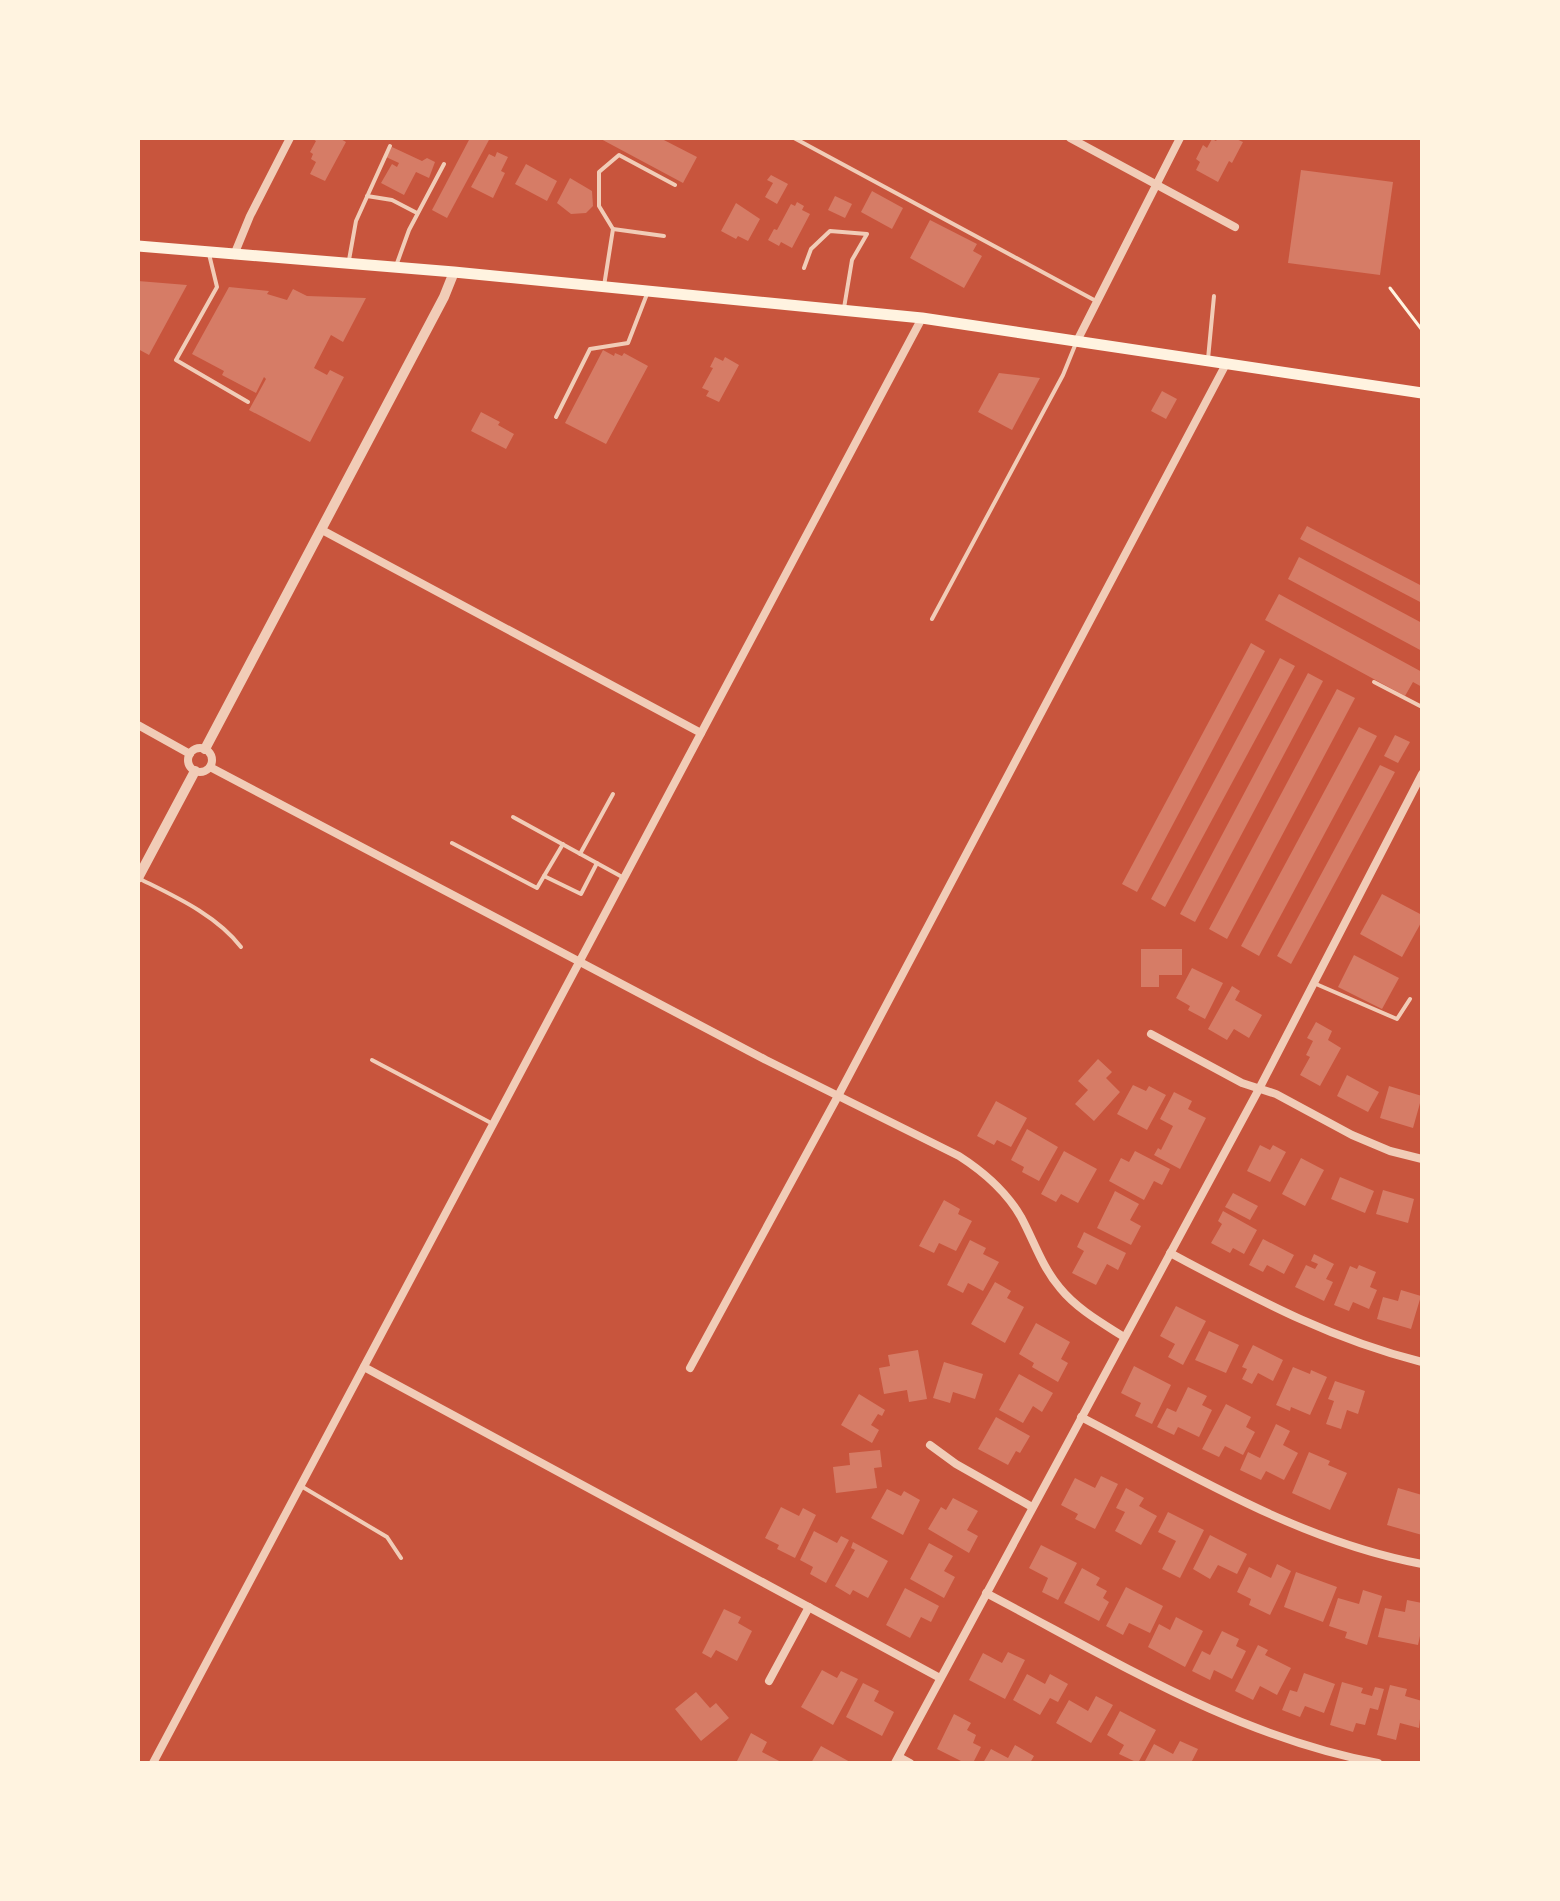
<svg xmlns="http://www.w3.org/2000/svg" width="1560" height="1901" font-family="Mulish,sans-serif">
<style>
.building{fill:#d67c66}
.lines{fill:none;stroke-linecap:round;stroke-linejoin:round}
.path{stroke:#fff3e0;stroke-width:3}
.service{stroke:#f1ccb7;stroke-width:4}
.minor{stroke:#f1ccb7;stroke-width:8}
.tertiary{stroke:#f1ccb7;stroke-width:10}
.secondary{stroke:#fff3e0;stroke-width:11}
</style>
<rect width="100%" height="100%" fill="#c8553d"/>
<g class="building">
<polygon points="311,138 339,138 346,142 325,181 310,174 316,162 311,159 313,154 310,152 316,141"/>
<polygon points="470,138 490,138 447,218 432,210"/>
<polygon points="599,138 660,138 697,157 683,183"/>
<polygon points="1218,138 1234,138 1243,142 1232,163 1229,161 1218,182 1196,170 1200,162 1196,159 1203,145 1207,148 1212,139 1216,141"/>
<polygon points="392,147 422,161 427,158 435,162 429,178 416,172 404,195 381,183 392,164 397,167 399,163 386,157"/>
<polygon points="497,152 508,157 501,171 505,173 493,198 471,187 489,154 495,157"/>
<polygon points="526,164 557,181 547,201 515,184"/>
<polygon points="1301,170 1393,182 1380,275 1288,263"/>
<polygon points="771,175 788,184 777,204 765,197 773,183 767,180"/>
<polygon points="570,178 592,191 593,206 586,213 571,214 557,203"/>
<polygon points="872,191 903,208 892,229 861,212"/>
<polygon points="835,196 852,204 845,218 828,210"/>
<polygon points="797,202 804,206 802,210 810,214 792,248 781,242 779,246 768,240 774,229 777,230 791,204 795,206"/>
<polygon points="736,203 760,219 748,241 738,236 736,239 721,231"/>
<polygon points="930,220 977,244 973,251 982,256 964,288 910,258"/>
<polygon points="138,281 187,285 149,355 138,349"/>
<polygon points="229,287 269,291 267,294 287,300 293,289 307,296 366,298 343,342 331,335 314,368 327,375 330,370 344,377 310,442 249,410 266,379 264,377 256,393 222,375 224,371 192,354"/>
<polygon points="603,350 614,356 615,353 622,356 624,353 648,366 606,444 565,423"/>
<polygon points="715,357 723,361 725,357 739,365 719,402 706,396 709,391 702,388 713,368 710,367"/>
<polygon points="999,373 1040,378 1012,430 978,412"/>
<polygon points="1162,391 1177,399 1166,419 1151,411"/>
<polygon points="481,412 500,422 498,425 514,434 506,449 471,431"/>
<polygon points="1307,526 1422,586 1422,603 1300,539"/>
<polygon points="1299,557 1422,623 1422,651 1288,579"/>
<polygon points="1279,594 1422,672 1422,687 1413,682 1405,696 1265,620"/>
<polygon points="1251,643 1265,651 1137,892 1122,884"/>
<polygon points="1280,658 1295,666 1165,907 1151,899"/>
<polygon points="1308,673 1323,681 1195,922 1180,914"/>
<polygon points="1337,689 1355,698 1227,939 1209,929"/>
<polygon points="1359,727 1377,736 1259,956 1241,946"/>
<polygon points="1395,735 1410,742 1398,763 1384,756"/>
<polygon points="1380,765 1395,772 1291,964 1277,956"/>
<polygon points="1382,894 1422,915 1422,921 1402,957 1360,934"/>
<polygon points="1141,949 1182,949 1182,975 1159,975 1159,987 1141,987"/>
<polygon points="1354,955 1399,978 1382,1009 1338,987"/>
<polygon points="1192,968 1223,983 1205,1019 1188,1010 1190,1006 1176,998"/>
<polygon points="1232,986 1240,991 1235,1000 1262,1015 1249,1038 1234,1029 1227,1040 1208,1029"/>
<polygon points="1316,1022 1332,1031 1328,1040 1341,1048 1320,1086 1300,1075 1310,1057 1306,1055 1313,1041 1307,1038"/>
<polygon points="1098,1059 1112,1072 1106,1078 1120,1092 1094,1121 1075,1104 1088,1090 1078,1081"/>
<polygon points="1347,1075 1379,1092 1368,1112 1337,1096"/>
<polygon points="1133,1085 1146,1091 1149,1086 1166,1095 1147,1130 1117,1114"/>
<polygon points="1389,1086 1422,1096 1413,1128 1380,1118"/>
<polygon points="1174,1092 1192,1101 1188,1109 1206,1118 1180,1169 1154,1155 1158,1148 1161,1150 1173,1126 1160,1119"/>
<polygon points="996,1101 1027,1118 1011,1147 997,1140 994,1145 977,1136"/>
<polygon points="1027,1129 1058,1147 1039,1181 1022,1172 1024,1167 1011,1160"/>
<polygon points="1260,1145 1270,1150 1273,1145 1286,1152 1270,1182 1247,1171"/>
<polygon points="1064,1151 1097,1169 1078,1203 1061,1194 1056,1202 1041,1194"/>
<polygon points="1135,1151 1170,1169 1162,1185 1154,1181 1144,1200 1109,1181 1121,1158 1129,1162"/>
<polygon points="1301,1158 1324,1170 1305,1206 1282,1194"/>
<polygon points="1340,1177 1374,1191 1365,1213 1331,1199"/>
<polygon points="1383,1190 1414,1199 1408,1223 1376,1214"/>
<polygon points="1115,1191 1139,1204 1130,1220 1141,1226 1131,1245 1097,1228"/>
<polygon points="1233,1193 1258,1206 1250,1220 1225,1207"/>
<polygon points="944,1200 960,1209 958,1214 972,1221 956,1251 939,1243 934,1253 919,1246"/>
<polygon points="1223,1211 1257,1230 1244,1254 1233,1248 1230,1253 1211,1243 1222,1224 1218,1221"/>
<polygon points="1084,1232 1126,1253 1118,1270 1107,1264 1096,1285 1072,1273 1084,1251 1077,1247"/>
<polygon points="1263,1239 1294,1255 1284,1274 1267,1265 1263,1272 1249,1265"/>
<polygon points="970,1240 986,1248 983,1254 999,1262 983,1291 968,1283 963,1293 947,1285"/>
<polygon points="1314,1254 1334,1264 1326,1279 1333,1282 1324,1301 1295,1287 1306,1265 1315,1269 1318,1264 1311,1261"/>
<polygon points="1359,1265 1376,1272 1370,1287 1377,1290 1369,1309 1353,1302 1349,1311 1334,1305 1350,1266 1357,1269"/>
<polygon points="995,1282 1011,1291 1007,1298 1024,1307 1005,1343 971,1324"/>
<polygon points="1401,1290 1421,1296 1411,1329 1377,1319 1383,1297 1398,1301"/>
<polygon points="1176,1306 1206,1321 1183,1365 1168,1357 1175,1344 1160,1336"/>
<polygon points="1036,1323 1070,1342 1061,1359 1068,1363 1058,1382 1032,1367 1034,1363 1019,1354"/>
<polygon points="1209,1331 1239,1345 1226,1373 1195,1360"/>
<polygon points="1253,1345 1283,1360 1273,1381 1258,1373 1252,1384 1242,1379 1247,1369 1242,1367"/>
<polygon points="918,1350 927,1399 909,1402 907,1390 884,1394 879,1368 890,1366 888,1355"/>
<polygon points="944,1362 983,1374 975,1399 953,1392 950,1403 933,1398"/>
<polygon points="1134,1366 1171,1385 1152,1424 1135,1416 1141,1403 1121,1393"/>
<polygon points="1293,1367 1310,1374 1311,1370 1327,1377 1310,1415 1291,1407 1290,1411 1276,1405"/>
<polygon points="1019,1374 1053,1393 1042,1412 1033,1406 1023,1423 999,1410"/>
<polygon points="1335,1381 1365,1391 1358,1414 1347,1410 1341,1429 1326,1424 1334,1401 1328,1399"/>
<polygon points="1188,1387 1207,1396 1202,1405 1212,1410 1199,1437 1178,1427 1174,1435 1157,1427 1167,1408 1176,1412"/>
<polygon points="859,1394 885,1410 882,1416 878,1414 871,1425 879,1430 872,1443 841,1425"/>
<polygon points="1226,1404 1251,1417 1246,1427 1255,1432 1243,1455 1225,1446 1219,1457 1202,1449"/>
<polygon points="996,1417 1030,1436 1020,1453 1016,1451 1008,1465 978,1449"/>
<polygon points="1276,1424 1290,1431 1283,1445 1298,1453 1284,1480 1266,1471 1261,1480 1240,1470 1248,1452 1260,1458"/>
<polygon points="880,1450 882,1467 874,1468 877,1488 836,1493 833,1467 850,1465 849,1453"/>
<polygon points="1309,1452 1330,1461 1328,1465 1347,1473 1330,1510 1292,1493"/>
<polygon points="1101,1476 1118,1484 1095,1529 1075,1519 1078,1514 1061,1505 1075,1478 1095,1488"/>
<polygon points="1126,1488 1144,1498 1139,1506 1157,1516 1141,1545 1115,1531 1125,1512 1116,1508"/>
<polygon points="1398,1488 1422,1495 1422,1535 1387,1525"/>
<polygon points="887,1489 901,1496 904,1491 920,1500 903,1535 871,1518"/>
<polygon points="953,1498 978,1511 967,1530 978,1536 969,1553 928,1529 941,1507 946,1510"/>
<polygon points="781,1507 799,1516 803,1508 816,1515 795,1558 777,1549 779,1545 765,1538"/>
<polygon points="1168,1512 1204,1530 1180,1578 1162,1569 1176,1541 1158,1532"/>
<polygon points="814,1531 837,1543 841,1536 849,1540 826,1583 810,1574 813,1567 800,1560"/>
<polygon points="1210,1535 1247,1554 1237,1574 1218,1565 1210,1579 1193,1569"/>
<polygon points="853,1542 888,1561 868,1598 853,1590 850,1595 835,1586 855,1550 851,1548"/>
<polygon points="929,1543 953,1556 944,1571 955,1577 944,1598 910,1579"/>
<polygon points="1041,1545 1077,1563 1058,1600 1042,1592 1048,1578 1029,1568"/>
<polygon points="1277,1564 1291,1571 1270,1615 1249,1605 1251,1599 1237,1592 1249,1567 1271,1578"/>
<polygon points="1082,1568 1100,1578 1096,1585 1107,1591 1103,1598 1109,1602 1099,1621 1064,1603"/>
<polygon points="1296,1572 1337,1587 1323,1622 1284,1607"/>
<polygon points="1126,1587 1163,1606 1150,1633 1129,1623 1123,1635 1106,1626"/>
<polygon points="905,1588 939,1606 931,1622 921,1617 910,1638 886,1625"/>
<polygon points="1363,1590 1382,1596 1367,1645 1345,1638 1347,1632 1329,1626 1338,1598 1359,1604"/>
<polygon points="1407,1600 1422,1603 1422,1627 1418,1645 1378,1637 1385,1608 1405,1612"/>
<polygon points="724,1609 741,1617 738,1623 752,1631 737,1661 716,1650 711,1658 702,1653"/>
<polygon points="1176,1617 1203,1631 1185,1667 1148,1647 1159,1624 1170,1630"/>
<polygon points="1222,1631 1239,1639 1236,1646 1246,1651 1232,1679 1214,1670 1210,1680 1192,1671 1202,1651 1210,1655"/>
<polygon points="1258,1645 1268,1650 1265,1655 1291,1668 1277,1695 1260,1686 1253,1700 1235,1691"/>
<polygon points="1008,1652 1025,1660 1005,1699 969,1680 983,1653 1002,1663"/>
<polygon points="822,1670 837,1678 841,1671 858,1679 833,1725 801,1707"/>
<polygon points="1304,1673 1335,1684 1324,1713 1305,1706 1300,1717 1282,1710 1290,1690 1297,1692"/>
<polygon points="1027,1674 1045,1684 1050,1674 1068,1684 1058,1702 1050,1698 1040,1715 1013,1700"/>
<polygon points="1342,1682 1363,1688 1361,1693 1372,1696 1375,1687 1384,1689 1378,1710 1370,1708 1365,1725 1356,1723 1353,1732 1330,1725"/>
<polygon points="863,1683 879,1691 874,1701 894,1712 882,1736 846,1717"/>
<polygon points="1390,1685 1407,1689 1405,1696 1422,1701 1419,1728 1400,1723 1396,1740 1377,1735"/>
<polygon points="696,1692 710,1708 716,1703 729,1718 701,1741 675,1709"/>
<polygon points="1096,1696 1113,1705 1091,1743 1056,1723 1069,1700 1088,1711"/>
<polygon points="1120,1711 1156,1730 1138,1763 1119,1754 1124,1745 1107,1735"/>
<polygon points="954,1714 971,1723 967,1730 976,1735 973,1743 981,1747 973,1763 965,1763 937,1749"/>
<polygon points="751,1733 767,1742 762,1752 783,1763 736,1763"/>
<polygon points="1180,1741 1198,1749 1191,1763 1144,1763 1154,1744 1173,1754"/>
<polygon points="1015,1745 1034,1756 1030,1763 983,1763 991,1749 1008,1758"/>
<polygon points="821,1746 852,1763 811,1763"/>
</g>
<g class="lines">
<polyline class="path" points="1390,288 1422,330"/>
<g class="service">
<polyline points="794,138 1096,301"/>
<polyline points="367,196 392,200 417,213"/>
<polyline points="613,229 664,236"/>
<polyline points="209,254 217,287 176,360 248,402"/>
<polyline points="349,260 356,221 390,146"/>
<polyline points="396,266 409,230 444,164"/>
<polyline points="804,268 811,249 830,231 867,234 852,260 844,308"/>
<polyline points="604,286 613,229 599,206 599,172 619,155 675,185"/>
<polyline points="1208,359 1214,296"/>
<polyline points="556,417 590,349 628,343 647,294"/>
<polyline points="932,619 1063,375 1076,343"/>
<polyline points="1374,682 1422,707"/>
<polyline points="513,817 624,878"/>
<polyline points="452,843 537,888 544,876 581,894 597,863"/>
<polyline points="580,854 613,794"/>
<polyline points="544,876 563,844"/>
<path d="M 140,879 C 176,897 216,915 241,947"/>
<polyline points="1316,984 1397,1019 1410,999"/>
<polyline points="372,1060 493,1124"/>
<polyline points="301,1486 387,1537 401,1558"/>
</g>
<g class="minor">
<polyline points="1070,138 1235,227"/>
<polyline points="234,255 250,216 290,138"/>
<polyline points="1077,341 1180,138"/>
<polyline points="322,530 701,733"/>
<polyline points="138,725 190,754"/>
<circle cx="200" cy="760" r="12"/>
<path d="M 210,767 L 766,1060 L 959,1156 C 984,1172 1006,1191 1021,1217 C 1034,1241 1042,1267 1060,1288 C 1077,1309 1102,1323 1124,1337"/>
<polyline points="1151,1034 1242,1083 1276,1094 1352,1135 1390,1151 1422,1159"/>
<path d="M 1170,1253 C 1255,1298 1327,1338 1422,1362"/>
<polyline points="364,1367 940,1678"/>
<polyline points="690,1368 838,1096 1226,364"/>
<path d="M 1081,1417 C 1191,1474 1299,1541 1422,1564"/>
<polyline points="930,1445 956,1464 1032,1507"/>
<path d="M 986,1593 C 1112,1659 1236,1737 1378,1763"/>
<polyline points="769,1681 809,1607"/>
<polyline points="899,1757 910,1763"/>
<polyline points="153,1763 922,318"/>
<polyline points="895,1763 1259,1089 1422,774"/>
</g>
<g class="tertiary">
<polyline points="205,749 444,297 454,272"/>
<polyline points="138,878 195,771"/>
</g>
<polyline class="secondary" points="138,246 454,272 922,318 1422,393"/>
</g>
<rect width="1560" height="1901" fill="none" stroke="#fff3e0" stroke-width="280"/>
</svg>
